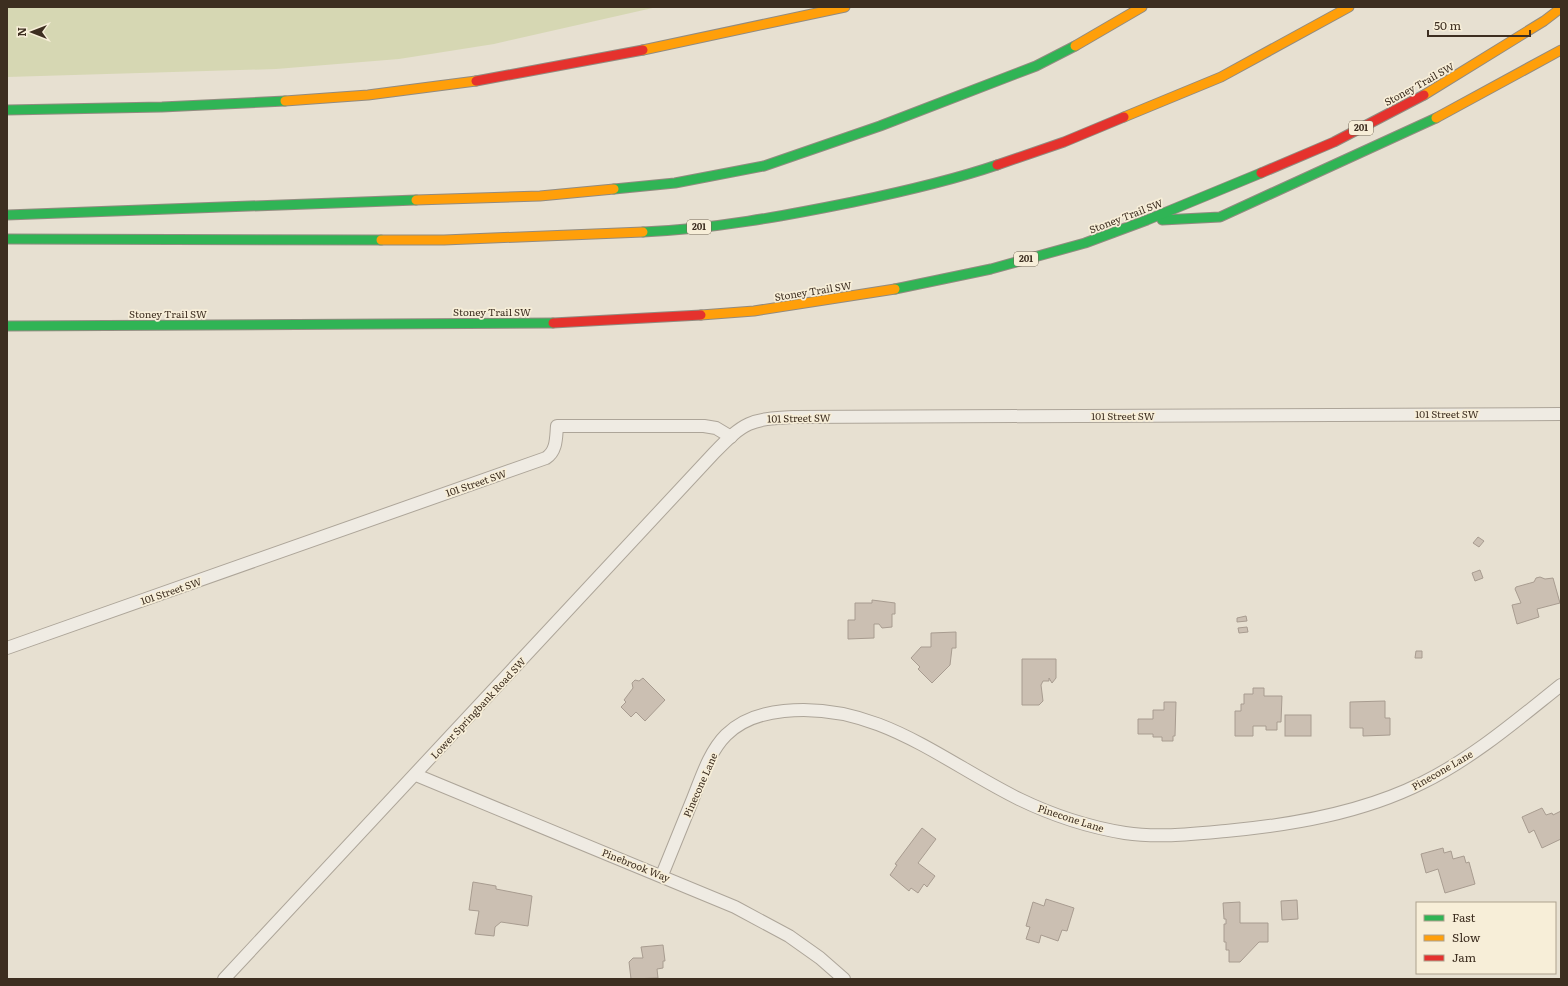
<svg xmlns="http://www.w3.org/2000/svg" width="1568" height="986" font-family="Literata,serif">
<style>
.green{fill:#d6d7b3}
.building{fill:#cbbfb2;stroke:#a89c90}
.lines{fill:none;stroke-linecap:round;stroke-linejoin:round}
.street-casing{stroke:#ada599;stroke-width:14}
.fast-casing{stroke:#928b80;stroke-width:11}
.slow-casing{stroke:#928b80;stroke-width:11}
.jam-casing{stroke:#928b80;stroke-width:11}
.street{stroke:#efebe3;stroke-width:12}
.fast{stroke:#30b455;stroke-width:9}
.slow{stroke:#ff9f0a;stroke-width:9}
.jam{stroke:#e5322d;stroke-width:9}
.labels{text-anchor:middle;stroke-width:3.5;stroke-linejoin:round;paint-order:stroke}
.shield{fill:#f7eed8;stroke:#756857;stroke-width:1}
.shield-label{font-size:9px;font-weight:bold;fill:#3d2e20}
.street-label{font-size:10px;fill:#3d2e20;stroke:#f7eed8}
</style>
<rect width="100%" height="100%" fill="#e7e0d1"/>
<polygon class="green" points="7,7 657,7 494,44 399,59 276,69 7,77"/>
<g class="building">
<polygon points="1478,537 1484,541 1479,547 1473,543"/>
<polygon points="1480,570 1483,578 1475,581 1472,573"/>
<polygon points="1540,577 1545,579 1553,578 1560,603 1537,609 1539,617 1517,624 1512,605 1521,603 1515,589 1516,587 1534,582 1536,578"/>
<polygon points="872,600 895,603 895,614 892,614 892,627 882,628 879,624 874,624 874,638 848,639 848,620 855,620 855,603 872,603"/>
<polygon points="1246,616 1247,621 1237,622 1237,618"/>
<polygon points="1247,627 1248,632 1239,633 1238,628"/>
<polygon points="956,632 956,648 952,648 950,665 932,683 918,669 920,667 911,658 921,647 931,647 931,633"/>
<polygon points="1416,651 1422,651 1422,658 1415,658"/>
<polygon points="1022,659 1056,659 1056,678 1052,683 1049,678 1049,681 1043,681 1041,685 1043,701 1039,705 1022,705"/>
<polygon points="643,678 665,700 645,721 636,712 631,717 621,707 626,702 624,700 633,688 632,683 635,680 639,681"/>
<polygon points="1253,688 1264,688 1264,696 1282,696 1281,722 1277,722 1277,730 1266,730 1266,726 1253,726 1253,736 1235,736 1235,711 1241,711 1241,704 1244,704 1244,694 1253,694"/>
<polygon points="1385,701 1385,718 1390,718 1390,735 1363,736 1363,728 1350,728 1350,702"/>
<polygon points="1164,702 1176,702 1175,736 1173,736 1173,741 1162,741 1162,737 1153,737 1153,734 1138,734 1138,719 1153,719 1153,710 1164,710"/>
<rect x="1285" y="715" width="26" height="21"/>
<polygon points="1542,808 1546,815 1552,813 1553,815 1561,811 1561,839 1542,848 1534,830 1529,833 1522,817"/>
<polygon points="922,828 936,839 918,863 935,876 927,887 924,884 918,893 911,888 909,891 890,875 897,865 895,864"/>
<polygon points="1443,848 1444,853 1451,851 1453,859 1464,856 1466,863 1469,862 1475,884 1445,893 1438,869 1426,873 1421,854"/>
<polygon points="473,882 496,886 496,889 532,896 528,926 501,922 495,927 494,936 475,934 479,911 469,910"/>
<polygon points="1046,899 1074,908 1067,931 1062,930 1058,941 1041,935 1039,943 1026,939 1030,927 1026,926 1033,902 1044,906"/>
<polygon points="1297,900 1298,919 1282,920 1281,901"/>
<polygon points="1240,902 1240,923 1268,923 1268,942 1259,942 1240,962 1229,962 1229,950 1226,950 1226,942 1224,942 1224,924 1226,924 1226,919 1224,919 1223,903"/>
<polygon points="663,945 665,961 663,961 663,968 657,969 658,978 631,979 629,962 633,958 643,958 641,947"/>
</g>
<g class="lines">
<g class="street-casing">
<g id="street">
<path d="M 7,648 L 546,458 C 557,451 556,437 557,426 L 704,426 L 716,428 L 731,437"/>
<polyline points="416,775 735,907 789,936 820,958 844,979"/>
<path d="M 662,875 C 672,850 682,826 692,801 C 701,779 709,752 726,735 C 741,720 763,713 784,711 C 876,701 942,761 1019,799 C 1052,815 1088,827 1125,833 C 1158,838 1193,834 1226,831 C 1292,825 1362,813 1422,783 C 1473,758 1517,720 1561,685"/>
<path d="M 224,979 L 714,453 C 744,422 750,419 793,417 L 1561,414"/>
</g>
</g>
<g class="fast-casing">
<g id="fast">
<polyline points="7,110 162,107 285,101"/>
<polyline points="614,189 675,183 764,166 880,126 1036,66 1075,46"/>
<polyline points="7,215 416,200"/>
<polyline points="1162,220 1220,217 1436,118"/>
<path d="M 643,232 C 713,229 784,216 853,202 C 901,192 950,181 997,165"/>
<polyline points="7,239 381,240"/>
<polyline points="895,289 991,269 1085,243 1147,220 1261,173"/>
<polyline points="7,326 553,323"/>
</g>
</g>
<g class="slow-casing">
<g id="slow">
<polyline points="1075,46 1142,7"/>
<polyline points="643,50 845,7"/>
<polyline points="1424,95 1544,21 1561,8"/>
<polyline points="285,101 368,95 476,81"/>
<polyline points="1124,117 1221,77 1349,7"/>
<polyline points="1436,118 1561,50"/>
<polyline points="416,200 540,196 614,189"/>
<polyline points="381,240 444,240 643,232"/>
<polyline points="701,315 754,311 895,289"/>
</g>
</g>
<g class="jam-casing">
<g id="jam">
<polyline points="476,81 643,50"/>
<polyline points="997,165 1064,142 1124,117"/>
<polyline points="1261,173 1334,142 1424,95"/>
<polyline points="553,323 701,315"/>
</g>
</g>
<use href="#street" class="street"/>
<use href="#fast" class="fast"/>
<use href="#slow" class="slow"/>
<use href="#jam" class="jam"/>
</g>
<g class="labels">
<g class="shield">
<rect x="1349" y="121" width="24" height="14" rx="3"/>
<rect x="687" y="220" width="24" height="14" rx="3"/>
<rect x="1014" y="252" width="24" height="14" rx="3"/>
</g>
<g class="shield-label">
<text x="1361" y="131">201</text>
<text x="699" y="230">201</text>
<text x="1026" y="262">201</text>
</g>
<g class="street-label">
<text transform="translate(1419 84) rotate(-29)" y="4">Stoney Trail SW</text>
<text transform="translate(1126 216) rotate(-21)" y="4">Stoney Trail SW</text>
<text transform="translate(813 291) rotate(-9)" y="4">Stoney Trail SW</text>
<text x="492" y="316">Stoney Trail SW</text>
<text x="168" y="318">Stoney Trail SW</text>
<text x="1447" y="418">101 Street SW</text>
<text x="1123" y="420">101 Street SW</text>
<text transform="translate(799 418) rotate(-1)" y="4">101 Street SW</text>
<text transform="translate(476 483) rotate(-19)" y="4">101 Street SW</text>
<text transform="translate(171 591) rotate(-19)" y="4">101 Street SW</text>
<text transform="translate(478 708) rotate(-47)" y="4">Lower Springbank Road SW</text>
<text transform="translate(1442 770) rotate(-30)" y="4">Pinecone Lane</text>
<text transform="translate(700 785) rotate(-66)" y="4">Pinecone Lane</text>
<text transform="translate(1071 818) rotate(18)" y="4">Pinecone Lane</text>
<text transform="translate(636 865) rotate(22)" y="4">Pinebrook Way</text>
</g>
</g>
<rect width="1568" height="986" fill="none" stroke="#3d2e20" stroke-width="16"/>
<rect x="1416" y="902" width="140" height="72" fill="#f7eed8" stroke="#ada18e"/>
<rect x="1424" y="915" width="20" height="6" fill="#30b455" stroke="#ada18e"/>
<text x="1452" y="922" font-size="12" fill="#3d2e20">Fast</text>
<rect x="1424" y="935" width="20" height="6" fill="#ff9f0a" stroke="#ada18e"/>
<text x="1452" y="942" font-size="12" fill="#3d2e20">Slow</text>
<rect x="1424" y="955" width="20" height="6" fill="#e5322d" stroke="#ada18e"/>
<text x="1452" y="962" font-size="12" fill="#3d2e20">Jam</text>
<g transform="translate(32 32) rotate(270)" stroke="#f7eed8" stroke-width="3" paint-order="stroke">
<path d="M0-3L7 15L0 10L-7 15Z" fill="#3d2e20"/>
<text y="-6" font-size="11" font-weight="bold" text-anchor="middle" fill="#3d2e20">N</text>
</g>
<path d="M1428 30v6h102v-6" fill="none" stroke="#3d2e20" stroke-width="2"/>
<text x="1434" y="30" font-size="12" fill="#3d2e20" stroke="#f7eed8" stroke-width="3" paint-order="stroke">50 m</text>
</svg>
